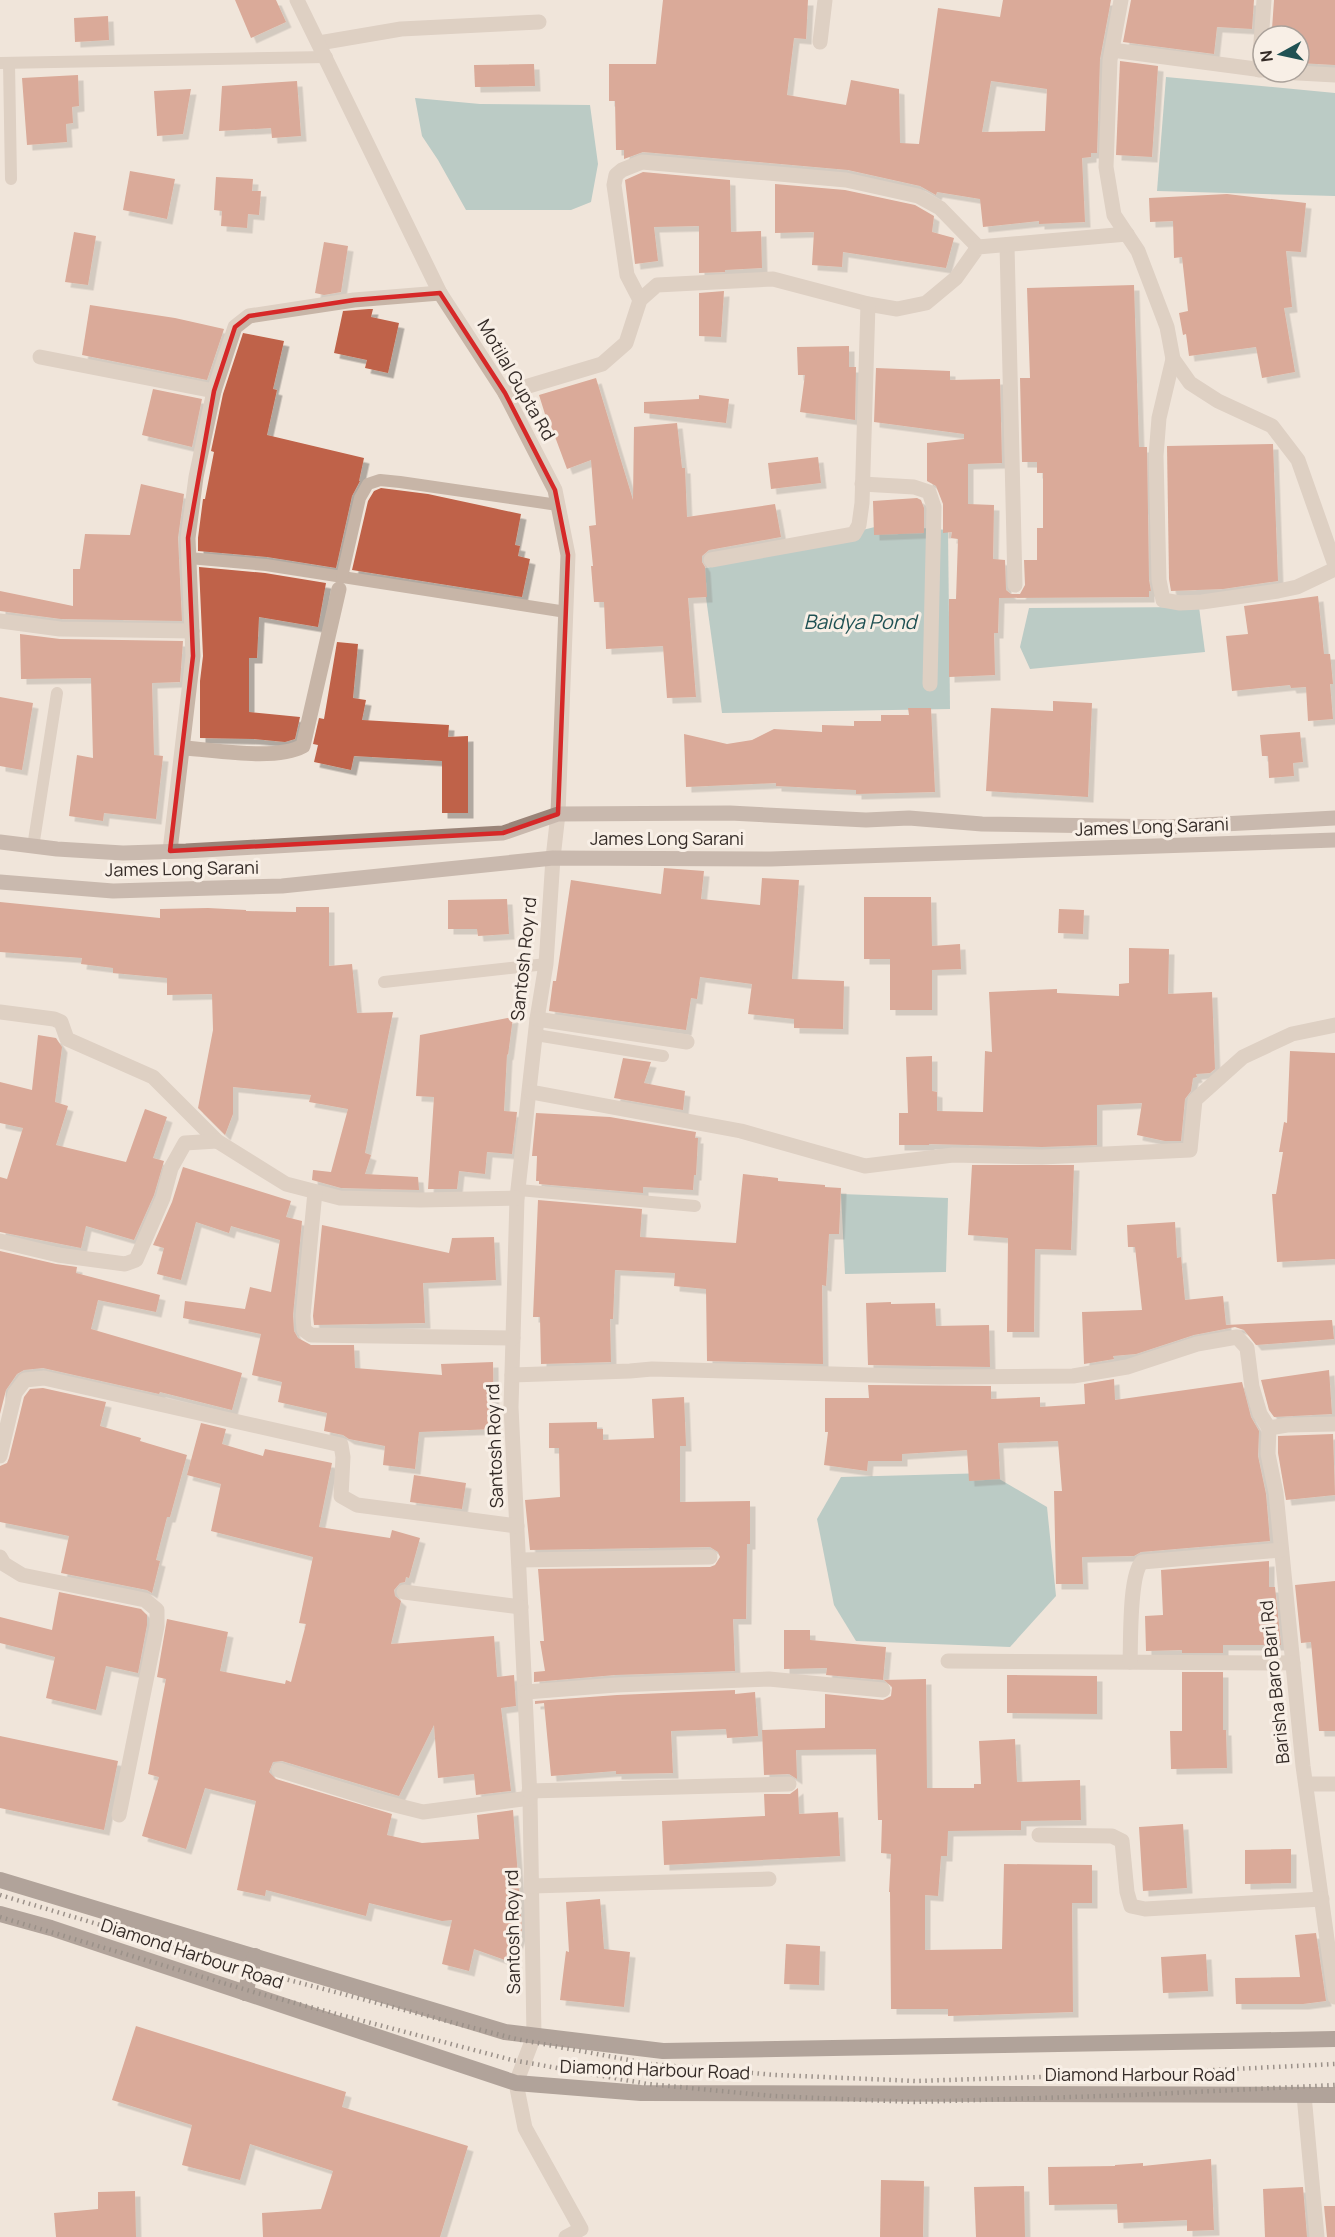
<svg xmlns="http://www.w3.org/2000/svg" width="1335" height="2237" font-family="Manrope,sans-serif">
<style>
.water{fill:#7aaaab}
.building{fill:#bf6248;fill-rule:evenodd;filter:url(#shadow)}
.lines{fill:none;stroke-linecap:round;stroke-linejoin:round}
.service{stroke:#c7b5a7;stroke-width:12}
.minor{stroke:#c7b5a7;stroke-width:15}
.tertiary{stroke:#c7b5a7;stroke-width:15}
.secondary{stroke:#9a8478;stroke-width:15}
.trunk{stroke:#64534c;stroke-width:16}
.rail{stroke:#342b27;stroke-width:4.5;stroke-dasharray:1.5 4.5;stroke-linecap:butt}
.marked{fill:none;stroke:#d62828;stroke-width:4.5;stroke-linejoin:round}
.labels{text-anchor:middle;stroke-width:6;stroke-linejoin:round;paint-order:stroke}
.street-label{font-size:18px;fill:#342b27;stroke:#f8efe6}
.water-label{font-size:20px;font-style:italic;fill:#1f5153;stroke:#f8efe6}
</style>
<defs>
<filter id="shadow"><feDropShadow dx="5.5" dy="5.5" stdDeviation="0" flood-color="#0004"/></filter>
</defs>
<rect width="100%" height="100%" fill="#f0e5da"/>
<g class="water">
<polygon points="1166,77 1335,93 1335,196 1157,191"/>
<polygon points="415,98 480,104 590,105 598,164 591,202 571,210 466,210 438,160 422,136"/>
<polygon points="883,525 948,530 950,709 722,713 702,569"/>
<polygon points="1199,607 1205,652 1030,669 1020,647 1029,608"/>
<polygon points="841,1194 948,1198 946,1272 845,1274"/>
<polygon points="989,1473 1047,1507 1056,1596 1010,1647 856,1641 834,1605 817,1519 841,1477"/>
</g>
<g class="building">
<polygon points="235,0 276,0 286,22 251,38"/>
<path d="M 663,0 L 808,0 L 806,39 L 794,38 L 787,95 L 846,105 L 851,80 L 899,89 L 900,143 L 919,144 L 938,8 L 1000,17 L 1003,0 L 1111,0 L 1100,59 L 1097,153 L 1091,153 L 1091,157 L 1082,158 L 1085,222 L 1039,224 L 1039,221 L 983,227 L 980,199 L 937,192 L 936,195 L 920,186 L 848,170 L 643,152 L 624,159 L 624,150 L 616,150 L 615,101 L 609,101 L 609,64 L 656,64 ZM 991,81 L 1047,89 L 1045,131 L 982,132 Z"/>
<polygon points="1131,0 1254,0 1252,29 1217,27 1214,54 1123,42"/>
<polygon points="1274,0 1335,0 1335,65 1299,63 1299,36 1275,36 1275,29 1272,29"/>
<polygon points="108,16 109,40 75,42 74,18"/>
<polygon points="1120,61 1158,66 1152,157 1116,155"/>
<polygon points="534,64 535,86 475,87 474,65"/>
<polygon points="78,75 79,106 72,107 73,123 66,124 67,142 27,145 22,78"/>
<polygon points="297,81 301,136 272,138 271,128 219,131 222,86"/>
<polygon points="191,89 183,134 157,136 154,91"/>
<polygon points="130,171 175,179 167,219 123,210"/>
<polygon points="643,172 730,180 731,232 761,231 762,268 725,270 725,272 699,273 699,226 654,227 658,261 635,264 625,180"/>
<polygon points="216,177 253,179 252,191 261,191 259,215 248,214 247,228 221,226 222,211 214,210"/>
<polygon points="775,184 845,190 915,205 934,216 932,232 954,238 946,268 843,252 842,267 812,265 814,232 775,233"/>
<polygon points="1227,194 1306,203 1301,252 1286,251 1292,307 1284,308 1295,372 1262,378 1256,347 1189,356 1186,334 1183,335 1179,313 1188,311 1182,257 1174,258 1173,221 1150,222 1149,198"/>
<polygon points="74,232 96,236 88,285 65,282"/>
<polygon points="324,242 348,246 341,292 324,295 315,293"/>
<polygon points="1134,285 1139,447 1147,447 1149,580 1151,591 1149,591 1149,597 999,598 998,633 994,633 995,675 949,677 949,599 956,599 958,539 951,538 952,532 943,533 943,504 936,486 927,481 927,443 964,439 964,434 874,422 876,368 950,371 950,380 1000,379 1002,463 968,464 968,504 994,505 993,559 1005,560 1006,590 1011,594 1020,594 1025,585 1024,560 1037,560 1037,528 1043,528 1043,473 1037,473 1037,462 1022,462 1020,378 1030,378 1027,288"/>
<polygon points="724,291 721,337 699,336 699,293"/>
<polygon points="90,305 175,318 224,329 207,380 82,355"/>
<polygon points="369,309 373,309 371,317 399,323 388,373 365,368 367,360 334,353 343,311"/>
<polygon points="243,333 284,341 273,389 277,390 267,435 364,458 359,481 360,481 352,496 336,568 267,557 198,551 198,538 203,499 205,499 214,452 211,451 223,394"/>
<polygon points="849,346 849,367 856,367 855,420 800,412 805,375 798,375 797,347"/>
<polygon points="596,378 633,500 634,427 677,423 682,468 685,468 687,517 775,504 781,537 709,550 702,556 702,562 705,567 707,597 688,598 696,697 667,698 663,646 606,649 604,602 594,602 591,566 593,566 589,526 596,525 591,460 567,469 551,426 549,427 539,395"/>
<polygon points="153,389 202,399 192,447 142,435"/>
<polygon points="699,395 729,399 726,423 644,413 644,402 699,399"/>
<polygon points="1273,444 1278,581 1223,589 1171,591 1169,579 1167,446"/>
<polygon points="818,457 821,483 771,489 768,463"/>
<polygon points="141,484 184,494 178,538 182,621 61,619 0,611 0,591 73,606 73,569 80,569 85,534 130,535"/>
<polygon points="381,488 428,494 521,514 515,545 520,546 518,556 530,559 522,597 352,570 368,501 374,491"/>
<polygon points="917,498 921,500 924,508 924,533 874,535 873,501"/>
<polygon points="199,567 265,573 326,583 318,627 259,617 257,658 249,658 249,712 300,717 295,739 285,742 254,739 200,738 200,681 203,656"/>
<polygon points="1318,596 1324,654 1330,654 1333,684 1330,684 1333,719 1308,721 1306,687 1291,688 1290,685 1232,691 1226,636 1248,634 1244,606"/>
<polygon points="20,634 60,639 183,641 180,682 152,683 154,755 163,756 156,819 104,813 103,821 69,816 77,755 93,758 91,678 21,679"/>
<polygon points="337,642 358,644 353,698 366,700 362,720 449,725 448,737 468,736 468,813 442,813 442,761 354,756 351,770 314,762 318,745 313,744 319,718 324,719"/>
<polygon points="0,697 33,703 22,770 0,766"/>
<polygon points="1053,701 1092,703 1088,797 986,791 991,708 1053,711"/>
<polygon points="908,708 931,708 935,792 856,794 856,790 776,786 776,783 686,787 684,734 727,744 752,740 774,729 822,732 822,725 854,726 854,721 881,721 881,715 909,715"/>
<polygon points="1300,732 1303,762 1293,763 1294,776 1269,778 1268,756 1262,756 1260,735"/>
<polygon points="664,868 704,871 701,899 760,905 762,878 799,880 792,979 844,981 843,1029 794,1028 794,1019 748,1014 752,984 700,977 697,999 691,998 686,1030 549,1011 553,981 556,981 571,880 661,894"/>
<polygon points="864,897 931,897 932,946 960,944 961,969 932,970 932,1010 890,1010 890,959 864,959"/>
<polygon points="507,899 509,934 478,936 477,929 448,929 448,900"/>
<polygon points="0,902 160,918 160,909 208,908 246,910 246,911 296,912 296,907 329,907 329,966 352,964 357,1013 393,1012 365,1153 371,1155 365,1174 418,1177 419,1190 341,1188 312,1180 313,1170 331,1172 348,1109 309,1102 311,1095 233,1087 233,1114 225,1135 198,1108 213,1030 212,994 167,995 167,978 113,973 113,968 81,964 82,958 0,952"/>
<polygon points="1059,909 1084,910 1083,934 1058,933"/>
<polygon points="1129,948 1169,949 1168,994 1212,992 1215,1069 1210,1073 1196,1074 1197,1077 1193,1078 1191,1091 1185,1099 1181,1141 1165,1141 1137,1135 1142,1103 1097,1105 1097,1145 1042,1147 929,1144 929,1145 899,1145 899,1113 908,1113 906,1057 932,1056 932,1091 937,1092 937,1111 983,1112 985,1051 992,1052 989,992 1057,989 1057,993 1119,996 1119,984 1129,983"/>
<polygon points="513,1017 508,1055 507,1054 504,1111 517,1112 512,1154 487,1152 485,1174 459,1171 457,1189 428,1189 434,1097 416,1096 420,1035"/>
<polygon points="38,1035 56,1038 62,1047 55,1102 68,1106 56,1145 126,1162 145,1109 167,1117 153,1158 164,1161 154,1195 134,1240 86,1226 81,1248 0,1232 0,1177 7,1179 23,1128 0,1123 0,1082 32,1090"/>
<polygon points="1290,1051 1335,1053 1335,1259 1277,1262 1272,1194 1276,1194 1283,1152 1279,1152 1284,1122 1287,1123"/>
<polygon points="623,1058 651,1062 644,1083 685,1091 683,1110 614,1098"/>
<polygon points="536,1113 610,1117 696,1132 695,1138 698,1138 696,1175 694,1175 693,1190 643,1187 643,1193 539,1184 539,1181 536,1181 537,1156 532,1156"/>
<polygon points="972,1165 1074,1165 1071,1250 1035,1249 1034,1332 1007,1332 1008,1238 968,1235"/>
<polygon points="183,1167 291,1201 286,1217 302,1221 293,1315 294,1331 298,1338 311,1345 354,1345 355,1368 442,1375 441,1364 493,1362 494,1429 419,1432 415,1469 383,1465 385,1446 349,1439 343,1435 324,1431 327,1413 278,1402 282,1382 252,1375 261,1334 183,1318 185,1301 245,1309 250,1287 271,1292 280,1240 231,1226 229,1233 196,1222 181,1280 157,1274 164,1248 153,1245 172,1202"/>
<polygon points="743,1174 778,1178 778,1181 825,1185 825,1187 841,1188 839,1234 829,1234 826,1286 822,1285 823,1364 707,1361 706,1289 674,1286 675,1273 615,1270 613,1319 610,1319 611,1362 541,1364 540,1317 533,1317 538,1200 642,1209 640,1237 736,1243"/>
<polygon points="1175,1222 1177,1258 1181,1257 1185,1300 1223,1296 1226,1325 1332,1320 1334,1339 1256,1345 1244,1330 1235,1327 1194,1335 1136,1354 1113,1356 1114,1359 1084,1364 1082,1312 1142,1310 1135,1247 1128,1247 1127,1225"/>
<polygon points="322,1225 449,1253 452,1238 494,1237 496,1280 423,1283 425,1323 314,1325 313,1316"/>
<polygon points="0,1251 56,1264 77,1267 76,1273 160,1295 156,1312 98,1300 91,1329 242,1373 232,1410 160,1392 159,1394 43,1368 24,1370 17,1374 6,1390 0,1414"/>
<polygon points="891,1302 891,1304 935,1303 936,1326 989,1325 990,1367 868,1365 866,1303"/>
<polygon points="1329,1370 1332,1414 1274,1417 1269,1410 1261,1380"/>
<polygon points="1114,1379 1115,1400 1242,1382 1251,1417 1259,1431 1258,1456 1266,1494 1270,1541 1141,1552 1134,1556 1082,1557 1083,1584 1056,1584 1054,1491 1062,1491 1058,1441 998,1443 1000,1479 969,1481 967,1450 902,1454 902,1461 868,1461 867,1471 824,1465 828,1432 825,1432 825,1398 869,1398 868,1385 991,1386 991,1399 1040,1397 1040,1407 1085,1404 1084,1384"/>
<polygon points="43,1388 106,1402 100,1426 141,1438 140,1441 187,1455 170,1517 167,1517 156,1560 160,1561 152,1593 147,1590 61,1573 69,1536 0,1522 0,1466 7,1463 9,1458 24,1397 30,1389"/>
<polygon points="684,1397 686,1446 680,1446 680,1502 750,1501 750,1544 747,1544 746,1619 733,1619 735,1671 615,1675 534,1682 534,1672 545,1671 540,1641 544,1641 538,1569 710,1567 715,1565 720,1557 718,1552 710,1547 530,1550 525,1500 560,1497 559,1448 549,1448 549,1423 597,1422 597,1429 603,1429 603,1440 654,1438 652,1399"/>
<polygon points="201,1423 226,1429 222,1444 263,1456 265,1449 332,1463 319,1527 390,1538 392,1530 420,1538 409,1578 406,1577 405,1582 400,1583 394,1590 395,1596 401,1601 391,1644 494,1636 497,1677 514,1675 516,1706 501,1708 511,1791 476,1795 474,1774 438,1778 434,1725 399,1796 282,1761 273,1762 269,1772 276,1779 392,1814 387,1835 422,1843 479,1839 477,1815 513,1810 522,1930 511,1962 474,1949 469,1971 442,1964 452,1920 442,1921 369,1903 366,1916 266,1890 265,1896 237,1890 256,1801 205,1788 186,1849 142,1836 159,1777 148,1774 166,1679 157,1677 167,1619 228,1632 220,1671 285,1684 286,1680 291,1682 306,1624 299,1623 313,1557 211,1531 221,1484 187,1475"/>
<polygon points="1333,1434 1335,1495 1286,1500 1278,1453 1278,1436"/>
<polygon points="414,1475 466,1483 462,1509 410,1502"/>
<polygon points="1269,1561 1269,1587 1275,1587 1281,1645 1223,1645 1223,1653 1182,1653 1182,1650 1146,1651 1145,1616 1163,1615 1161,1570"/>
<polygon points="1335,1581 1335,1731 1319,1731 1311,1642 1301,1643 1295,1585"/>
<polygon points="59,1592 141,1609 147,1615 147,1625 138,1673 106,1666 96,1710 46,1698 55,1657 0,1643 0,1617 52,1630"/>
<polygon points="784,1630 810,1630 810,1640 886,1647 883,1680 926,1679 927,1788 974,1788 974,1784 981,1784 979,1741 1015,1739 1017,1782 1080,1780 1081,1820 1021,1821 1021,1830 948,1831 947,1856 941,1856 938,1896 925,1895 925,1950 1002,1949 1004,1864 1092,1865 1092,1903 1072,1903 1073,2012 948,2016 948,2009 891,2009 890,1892 889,1892 891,1854 881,1853 882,1820 878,1820 876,1749 796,1750 797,1779 789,1774 764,1775 762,1730 825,1728 825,1694 883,1700 891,1696 892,1687 884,1680 826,1675 827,1668 784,1669"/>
<polygon points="1182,1672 1223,1672 1223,1730 1226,1730 1227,1768 1171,1769 1170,1731 1182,1731"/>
<polygon points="1007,1675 1097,1676 1097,1714 1007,1713"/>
<polygon points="735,1690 735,1694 755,1692 758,1736 727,1738 726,1729 671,1731 673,1773 616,1774 616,1771 551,1776 544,1703 535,1704 535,1701 617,1695"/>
<polygon points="0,1736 118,1761 104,1830 0,1808"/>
<polygon points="798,1788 799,1814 838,1812 840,1856 664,1865 662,1821 765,1816 764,1794 790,1794"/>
<polygon points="1183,1824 1187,1888 1143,1891 1139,1827"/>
<polygon points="1291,1849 1291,1883 1245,1884 1245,1850"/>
<polygon points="600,1899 604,1949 630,1952 624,2007 560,2000 566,1951 569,1952 566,1902"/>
<polygon points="1316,1933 1326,2001 1303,2004 1236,2004 1235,1978 1300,1977 1295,1935"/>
<polygon points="786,1944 820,1946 819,1985 784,1984"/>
<polygon points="1206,1954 1208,1991 1163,1993 1161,1957"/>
<polygon points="136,2026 346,2092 342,2107 468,2146 440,2237 263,2237 262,2213 321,2209 333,2171 250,2144 240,2180 182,2165 192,2125 112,2100"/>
<polygon points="1211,2159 1214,2230 1187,2231 1187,2220 1118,2223 1117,2204 1049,2205 1048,2167 1115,2166 1115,2165 1143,2163 1143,2166"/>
<polygon points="881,2180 924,2181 923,2237 880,2237"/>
<polygon points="1024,2186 1025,2237 976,2237 974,2187"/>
<polygon points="1303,2187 1307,2237 1265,2237 1263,2189"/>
<polygon points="135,2191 136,2237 56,2237 54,2213 98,2209 98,2192"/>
<polygon points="1324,2206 1335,2206 1335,2237 1327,2237"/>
</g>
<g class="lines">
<g class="service">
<polyline points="0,63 327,57"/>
<polyline points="9,63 11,179"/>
<polyline points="189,558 266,565 566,612"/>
<polyline points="342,577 360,498 368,484 380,480 400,482 558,505"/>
<polyline points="33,847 57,693"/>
<polyline points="384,982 546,964"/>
<polyline points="536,1035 663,1056"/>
<polyline points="519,1190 695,1206"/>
</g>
<g class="minor">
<polyline points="820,42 825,0"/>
<polyline points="319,43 401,29 539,22"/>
<polyline points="1112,50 1263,70"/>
<polyline points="1259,70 1264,0"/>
<polyline points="1280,72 1335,75"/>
<polyline points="1007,245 1015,585"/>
<polyline points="640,300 627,275 614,185 616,175 622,170 642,162 846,180 918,196 940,208 978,247"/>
<polyline points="40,357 214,391"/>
<polyline points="1173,359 1159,418 1156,456 1159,580 1163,600 1180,603 1202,602 1278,591 1297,587 1335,569"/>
<polyline points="505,393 602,364 626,343 640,300 657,285 773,279 868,304 897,309 926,303 956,278 978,247 1127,234"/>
<polyline points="862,484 914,487 929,492 934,507 930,684"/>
<polyline points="711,560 854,534 859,525 862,503 868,304"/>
<polyline points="0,621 60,629 192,631"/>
<path d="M 184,748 C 216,750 276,761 303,746 L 339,589"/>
<polyline points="170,851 193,656 188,538 196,477 214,391 235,327 249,316 354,300 440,293"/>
<polyline points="553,858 546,964 537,1019 517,1198 513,1338 511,1407 530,1798 534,2036 516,2083 525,2128 581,2229 566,2237"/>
<polyline points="0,1012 54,1019 61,1022 67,1039 153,1077 217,1141 286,1184 340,1198 420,1200 517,1198"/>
<polyline points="537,1019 687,1042"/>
<polyline points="531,1092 741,1131 865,1166 953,1155 1042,1157 1190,1150 1195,1100 1243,1057 1292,1034 1335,1025"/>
<polyline points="315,1192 303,1316 304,1330 311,1335 513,1338"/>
<polyline points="0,1241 58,1255 125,1264 136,1260 163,1198 171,1168 185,1143 217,1141"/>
<polyline points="512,1375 630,1371 652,1369 940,1377 1073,1376 1127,1367 1197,1344 1237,1337 1247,1348 1252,1387 1260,1414 1269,1428"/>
<polyline points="1335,1424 1287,1425 1269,1428 1268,1454 1276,1493 1303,1766 1335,1997"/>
<polyline points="0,1456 15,1393 25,1380 44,1378 341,1445 343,1457 341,1496 357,1505 517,1526"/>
<polyline points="0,1557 4,1564 22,1575 145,1600 157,1610 157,1626 119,1815"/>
<polyline points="519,1560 710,1557"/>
<polyline points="404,1592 521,1607"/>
<polyline points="948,1661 1293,1663"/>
<path d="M 1130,1662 C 1131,1640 1129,1575 1142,1562 L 1281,1550"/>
<polyline points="526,1692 616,1685 769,1679 883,1690"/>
<polyline points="279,1770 375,1800 423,1812 530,1798"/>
<polyline points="1306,1784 1335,1784"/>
<polyline points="529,1791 789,1784"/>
<polyline points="1039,1835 1112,1836 1122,1841 1127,1892 1131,1906 1145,1909 1322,1899"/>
<polyline points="532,1886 769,1879"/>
<polyline points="1304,2095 1317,2237"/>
</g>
<g class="tertiary">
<polyline points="297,0 440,293 505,393 555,490 568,555 558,814 553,858"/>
<polyline points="1121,0 1110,60 1106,167 1114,215 1138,251 1167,327 1173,359 1190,383 1218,401 1272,426 1298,460 1335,565"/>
</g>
<g class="secondary">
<polyline points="0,842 57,849 123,853 186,851 503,833 558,814 730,813 866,820 909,818 982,824 1167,827 1335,818"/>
<polyline points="0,882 113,891 282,886 553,858 771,859 1335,840"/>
</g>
<g class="trunk">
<polyline points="0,1880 505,2032 663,2051 1335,2039"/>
<polyline points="0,1914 51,1928 516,2083 641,2093 1335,2095"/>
<polyline points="245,1993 255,1956"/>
</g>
<g class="rail">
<polyline points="0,1895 262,1973 516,2039 651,2064 775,2075 916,2081 1133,2074 1335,2064"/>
<polyline points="0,1917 257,1993 512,2060 648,2084 773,2096 915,2102 1134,2095 1335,2085"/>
</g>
</g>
<path d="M0 0H1335V2237H0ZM 440,293 L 505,393 L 555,490 L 568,555 L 558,814 L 503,833 L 170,851 L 193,656 L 188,538 L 214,391 L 235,327 L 249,316 L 354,300 Z" fill="#f0e5da" fill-opacity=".55" fill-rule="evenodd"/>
<path class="marked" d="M 440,293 L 505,393 L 555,490 L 568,555 L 558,814 L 503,833 L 170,851 L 193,656 L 188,538 L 214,391 L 235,327 L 249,316 L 354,300 Z"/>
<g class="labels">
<g class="street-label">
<text transform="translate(516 380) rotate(60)" y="6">Motilal Gupta Rd</text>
<text transform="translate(1152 827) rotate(-2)" y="6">James Long Sarani</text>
<text x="667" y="845">James Long Sarani</text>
<text transform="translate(182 869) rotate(-1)" y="6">James Long Sarani</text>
<text transform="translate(524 959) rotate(-84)" y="6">Santosh Roy rd</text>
<text transform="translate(495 1446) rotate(-92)" y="6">Santosh Roy rd</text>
<text transform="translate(1275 1682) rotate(-96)" y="6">Barisha Baro Bari Rd</text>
<text transform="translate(513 1932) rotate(-91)" y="6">Santosh Roy rd</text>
<text transform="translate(192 1954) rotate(18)" y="6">Diamond Harbour Road</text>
<text transform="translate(655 2070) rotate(2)" y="6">Diamond Harbour Road</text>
<text x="1140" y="2081">Diamond Harbour Road</text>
</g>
<g class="water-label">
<text x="860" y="629">Baidya Pond</text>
</g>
</g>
<g transform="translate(1281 54) rotate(262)"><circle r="28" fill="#f8efe6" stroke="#aaa19a" stroke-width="1.5"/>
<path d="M0-4.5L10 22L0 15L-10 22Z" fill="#1f5153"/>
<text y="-9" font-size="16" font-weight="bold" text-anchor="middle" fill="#342b27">N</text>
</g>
</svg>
